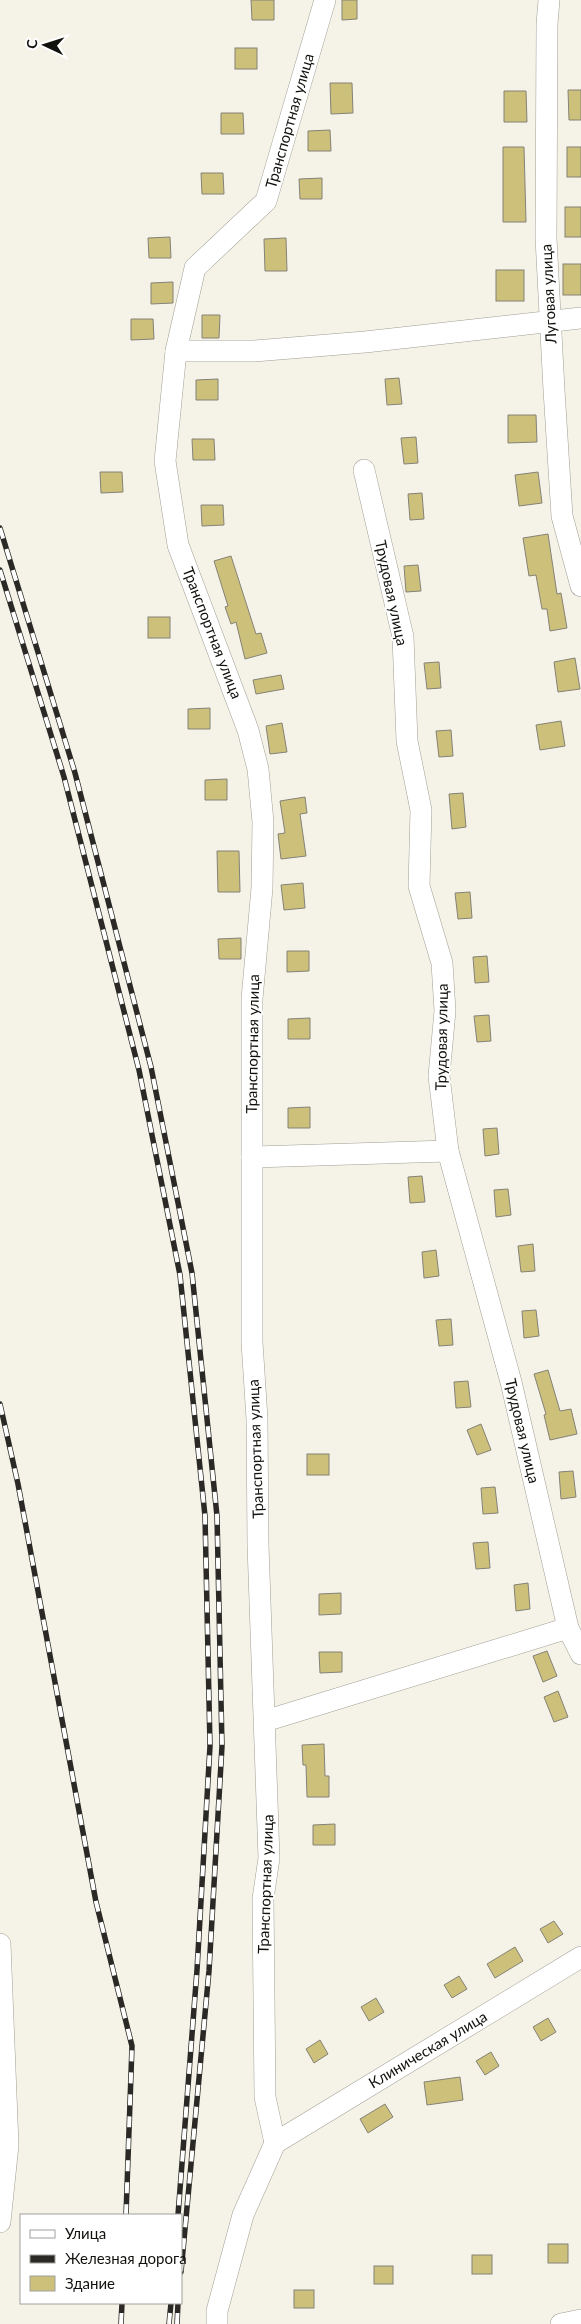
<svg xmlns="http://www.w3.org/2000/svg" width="581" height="2324" font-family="Lato,sans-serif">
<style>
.building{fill:#cdc07b;stroke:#848277}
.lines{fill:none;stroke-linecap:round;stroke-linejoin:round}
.minor-casing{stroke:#a19f95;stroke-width:22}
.minor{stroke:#fff;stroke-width:21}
.rail-casing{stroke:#2a2925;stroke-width:5.5}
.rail{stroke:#fff;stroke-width:4;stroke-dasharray:11;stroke-linecap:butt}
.labels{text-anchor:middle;stroke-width:4;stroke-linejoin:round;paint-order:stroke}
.street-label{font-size:15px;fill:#11110d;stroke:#fff}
</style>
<rect width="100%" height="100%" fill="#f5f3e7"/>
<g class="building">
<polygon points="251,0 274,0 274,20 252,20"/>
<polygon points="342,0 357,0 357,19 342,20"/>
<rect x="235" y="48" width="22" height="21"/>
<polygon points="330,83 352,83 353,113 331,114"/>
<polygon points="568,90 581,90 581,120 569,120"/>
<polygon points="504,91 526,91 527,122 504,122"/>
<polygon points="221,113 243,113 244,134 221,134"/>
<polygon points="330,130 331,151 308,151 308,131"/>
<polygon points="503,147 524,147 526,222 503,222"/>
<rect x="567" y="147" width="14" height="30"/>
<polygon points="201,173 223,173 224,194 202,194"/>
<polygon points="322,178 322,199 300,199 299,179"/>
<rect x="565" y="207" width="16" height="30"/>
<polygon points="170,237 171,258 149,258 148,238"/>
<polygon points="286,238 287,271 265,271 264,239"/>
<rect x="563" y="264" width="18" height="31"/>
<rect x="496" y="270" width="28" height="31"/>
<polygon points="173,282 173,303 151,304 151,283"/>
<polygon points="202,315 220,315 219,338 202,338"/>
<polygon points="131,319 153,319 154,339 131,340"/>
<polygon points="399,378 402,404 387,405 385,379"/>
<polygon points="218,379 218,400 196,400 196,380"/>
<polygon points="508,415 536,415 537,442 508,443"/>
<polygon points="416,437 418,463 404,464 401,438"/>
<polygon points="192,439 214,439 215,460 193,460"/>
<polygon points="100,472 122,472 123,492 101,493"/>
<polygon points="538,472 542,503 519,506 515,475"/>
<polygon points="422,493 424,519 410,520 408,494"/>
<polygon points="201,505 223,505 224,525 202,526"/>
<polygon points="548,534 557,594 561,593 567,628 550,631 547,609 542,609 536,575 529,576 523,538"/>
<polygon points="231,556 256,634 261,633 267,653 245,659 236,622 231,624 225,607 228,606 214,561"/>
<polygon points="418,565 421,591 406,592 404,566"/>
<rect x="148" y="617" width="22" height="21"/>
<polygon points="575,658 580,689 558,692 554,662"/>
<polygon points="439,662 441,688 427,689 424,663"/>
<polygon points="281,675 284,689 256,694 253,680"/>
<polygon points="210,708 210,729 188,729 188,709"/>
<polygon points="561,721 565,746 540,750 536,725"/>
<polygon points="282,723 287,752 270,754 266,726"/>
<polygon points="451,730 453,756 439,757 436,731"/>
<polygon points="227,779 227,800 205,800 205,780"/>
<polygon points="463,793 466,827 452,829 449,794"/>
<polygon points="305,797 307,813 300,814 306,856 281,859 278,834 285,833 280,801"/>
<polygon points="217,851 239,851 240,892 218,892"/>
<polygon points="303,883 305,908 284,910 281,885"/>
<polygon points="470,892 472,918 458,919 455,893"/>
<polygon points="241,938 241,959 219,959 218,939"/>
<polygon points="287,951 309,951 309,971 287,972"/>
<polygon points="487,956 489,982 475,983 473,957"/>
<polygon points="489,1015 491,1041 477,1042 474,1016"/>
<polygon points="310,1018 310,1039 288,1039 288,1019"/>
<polygon points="310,1107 310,1128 288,1128 288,1108"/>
<polygon points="497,1128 499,1154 485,1156 483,1129"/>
<polygon points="422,1176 425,1202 410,1203 408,1177"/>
<polygon points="508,1189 511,1215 496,1217 494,1190"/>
<polygon points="533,1244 535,1271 521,1272 518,1246"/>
<polygon points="436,1250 439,1276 424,1278 422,1252"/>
<polygon points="536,1310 539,1336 524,1338 522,1311"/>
<polygon points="451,1319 453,1345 439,1346 436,1320"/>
<polygon points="548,1370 560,1411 571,1409 577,1434 550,1440 544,1415 546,1414 534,1374"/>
<polygon points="468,1381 471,1407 456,1408 454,1382"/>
<polygon points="481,1424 491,1450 477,1455 467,1430"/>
<rect x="307" y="1454" width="22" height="21"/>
<polygon points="573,1471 576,1497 561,1499 559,1472"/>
<polygon points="495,1487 498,1513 483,1514 481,1488"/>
<polygon points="488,1542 490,1568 476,1569 473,1543"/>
<polygon points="528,1583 530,1609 516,1611 514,1585"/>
<polygon points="341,1593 341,1614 319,1615 319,1594"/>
<polygon points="547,1651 557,1676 543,1682 533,1656"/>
<polygon points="319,1652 342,1652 342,1672 320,1673"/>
<polygon points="558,1691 568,1717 554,1722 544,1697"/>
<polygon points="324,1744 325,1776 329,1776 329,1797 307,1797 306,1765 303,1765 302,1745"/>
<polygon points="335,1824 335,1845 313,1845 313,1825"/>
<polygon points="554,1921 563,1934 548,1943 540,1929"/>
<polygon points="515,1947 523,1961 495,1978 487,1964"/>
<polygon points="459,1976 467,1989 452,1998 444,1985"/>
<polygon points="376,1998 384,2012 369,2021 361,2007"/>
<polygon points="548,2018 556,2032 541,2041 533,2027"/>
<polygon points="320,2040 328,2054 314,2063 306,2049"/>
<polygon points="491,2052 499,2066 485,2075 476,2061"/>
<polygon points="460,2077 463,2100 427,2105 424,2082"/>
<polygon points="385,2104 393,2117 368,2133 360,2119"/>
<rect x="548" y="2244" width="20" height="19"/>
<rect x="472" y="2255" width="20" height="19"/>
<rect x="374" y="2266" width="19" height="18"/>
<rect x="294" y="2290" width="20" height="18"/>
</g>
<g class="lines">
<g class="minor-casing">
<g id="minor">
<polyline points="549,0 547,24 546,238 554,390 562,516 581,586"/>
<polyline points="176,351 254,351 365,342 581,318"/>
<polyline points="364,470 403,637 407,741 421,810 419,886 442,963 445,1011 439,1076 448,1151 511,1382 568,1628 581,1654"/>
<polyline points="252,1157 448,1151"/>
<polyline points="265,1721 568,1628"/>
<polyline points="0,1944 8,2145 0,2222"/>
<polyline points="275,2143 265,2097 263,1899 269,1858 258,1545 257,1419 252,1342 252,999 262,888 263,822 258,769 248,730 178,545 165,461 176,351 195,268 266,201 325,0"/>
<polyline points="275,2143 581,1957"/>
<polyline points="217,2324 217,2311 243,2215 275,2143"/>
<polyline points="561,2324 581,2320"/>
</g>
</g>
<use href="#minor" class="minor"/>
<g class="rail-casing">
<g id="rail">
<polyline points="0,528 75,773 151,1067 192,1273 217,1516 222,1746 209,1971 181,2272"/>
<polyline points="0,570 64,777 139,1070 180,1275 205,1516 210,1746 197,1970 178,2215"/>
<polyline points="0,1404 18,1484 96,1902 132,2046 126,2215"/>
<polyline points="121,2324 122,2303"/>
<polyline points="169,2324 171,2303"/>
<polyline points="177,2324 178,2303"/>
</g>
</g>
<use href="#rail" class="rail"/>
</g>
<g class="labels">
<g class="street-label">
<text transform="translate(290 121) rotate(-74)" y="5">Транспортная улица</text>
<text transform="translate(549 294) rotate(-93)" y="5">Луговая улица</text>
<text transform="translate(391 593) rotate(78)" y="5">Трудовая улица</text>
<text transform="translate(212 633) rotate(69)" y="5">Транспортная улица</text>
<text transform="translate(442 1037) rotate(-89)" y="5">Трудовая улица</text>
<text transform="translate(253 1044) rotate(-89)" y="5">Транспортная улица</text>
<text transform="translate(522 1431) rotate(77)" y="5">Трудовая улица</text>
<text transform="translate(256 1449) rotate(-92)" y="5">Транспортная улица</text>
<text transform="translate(266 1884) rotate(-88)" y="5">Транспортная улица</text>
<text transform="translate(428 2050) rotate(-31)" y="5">Клиническая улица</text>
</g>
</g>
<rect x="20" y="2214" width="162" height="90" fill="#ffffff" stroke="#a0a09e"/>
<rect x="30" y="2230" width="25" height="8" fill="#ffffff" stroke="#a0a09e"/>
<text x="65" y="2239" font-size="15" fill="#11110d">Улица</text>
<rect x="30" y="2255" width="25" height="8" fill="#2a2925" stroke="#a0a09e"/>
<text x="65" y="2264" font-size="15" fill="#11110d">Железная дорога</text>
<rect x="30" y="2276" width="25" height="15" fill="#cdc07b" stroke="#a0a09e"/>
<text x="65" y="2289" font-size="15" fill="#11110d">Здание</text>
<g transform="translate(45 45) rotate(274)" stroke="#ffffff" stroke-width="4" paint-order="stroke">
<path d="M0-4L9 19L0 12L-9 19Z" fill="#11110d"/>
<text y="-8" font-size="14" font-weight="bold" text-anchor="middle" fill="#11110d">С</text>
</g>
</svg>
